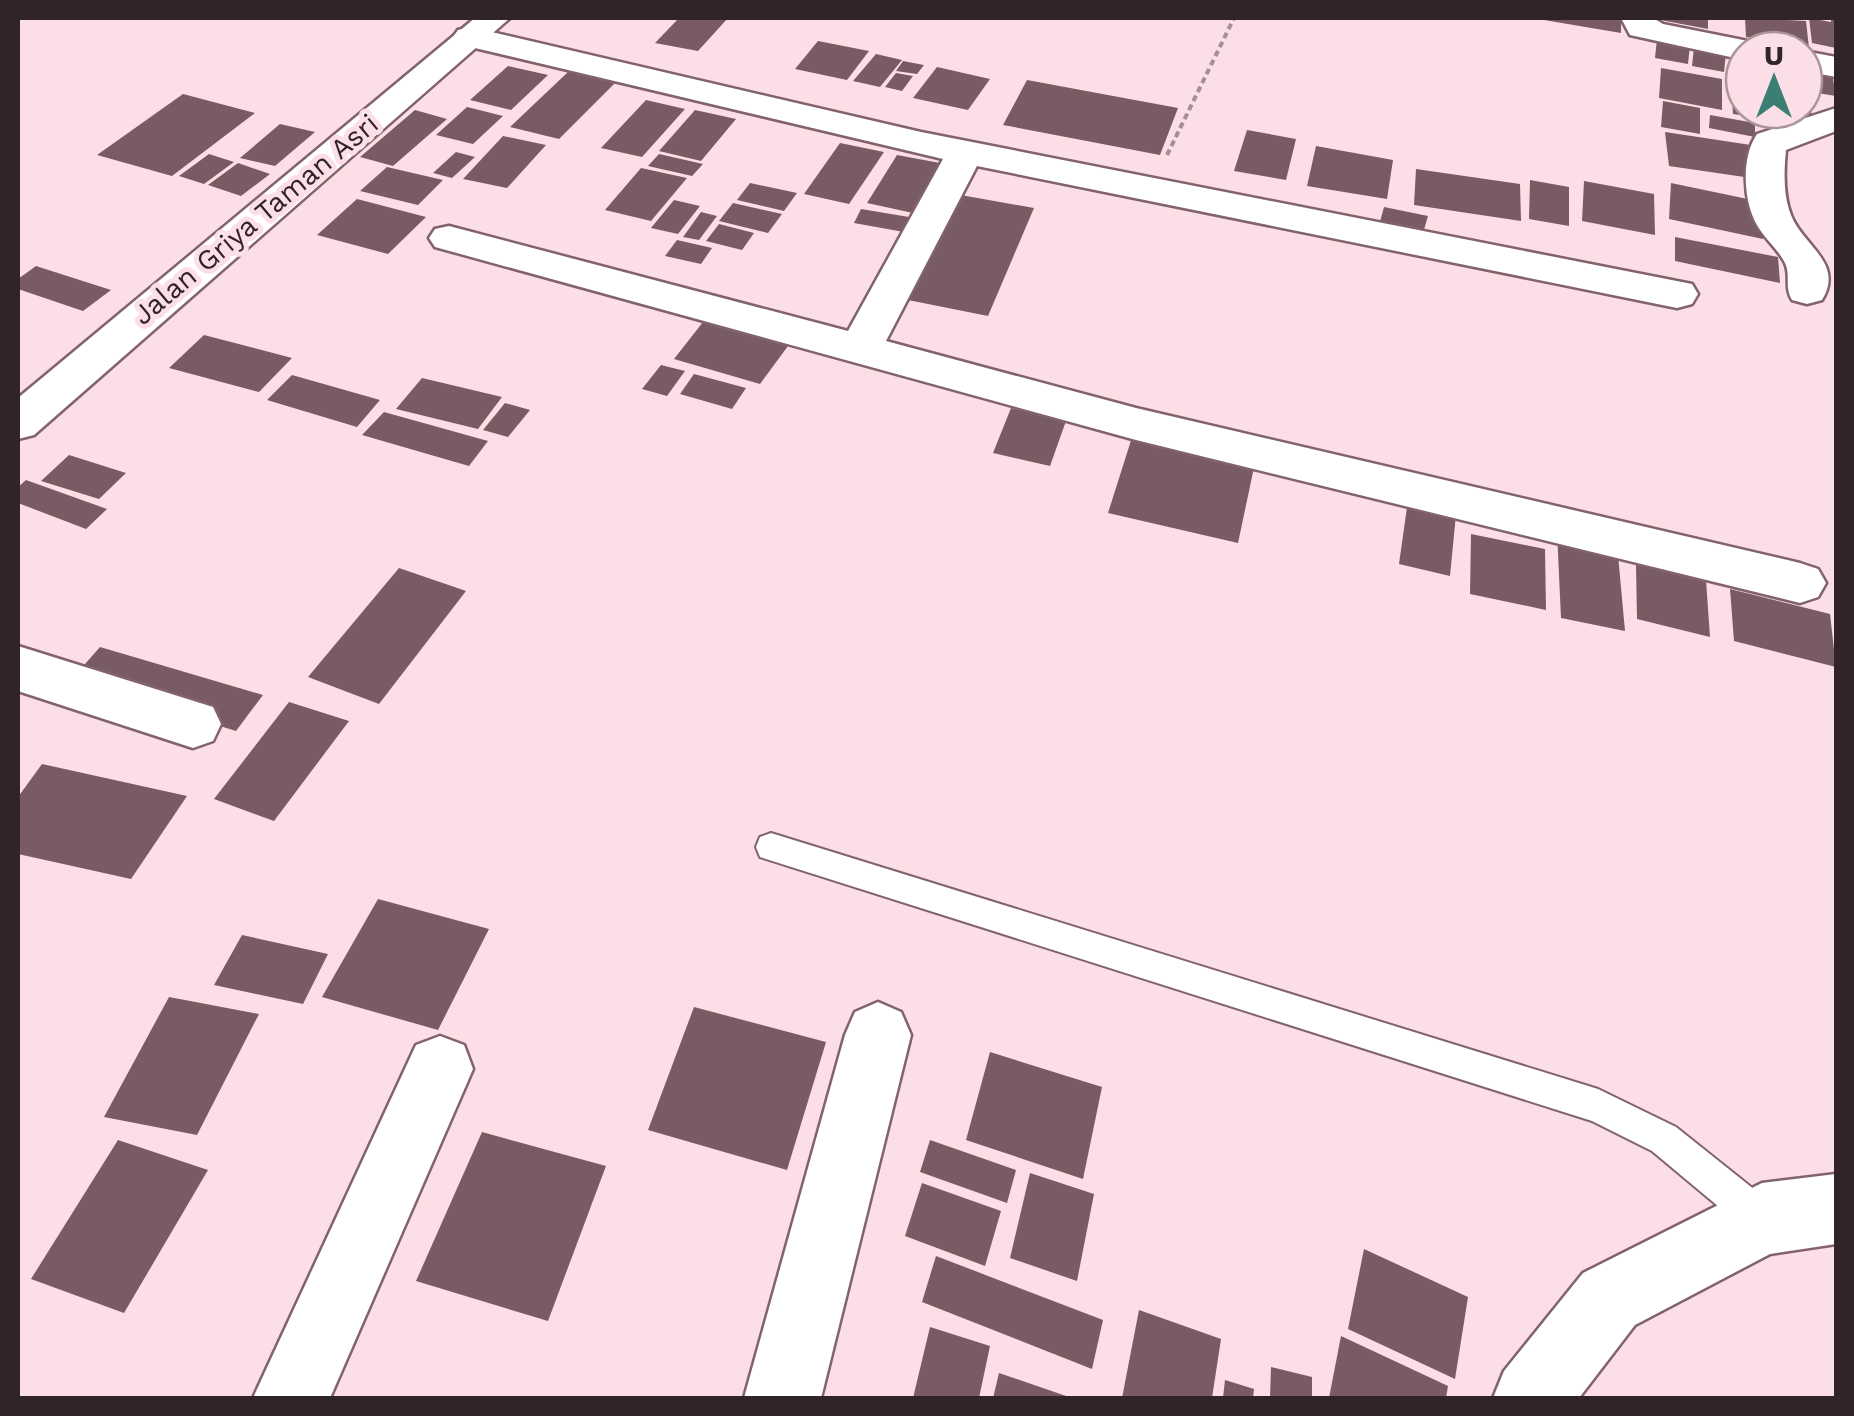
<svg xmlns="http://www.w3.org/2000/svg" width="1854" height="1416" font-family="'Work Sans',sans-serif">
<style>
.building{fill:#795b63}
.lines{fill:none;stroke-linecap:round;stroke-linejoin:round}
.service-casing{stroke:#82636b;stroke-width:4}
.minor-casing{stroke:#82636b;stroke-width:5}
.tertiary-casing{stroke:#82636b;stroke-width:5}
.path{stroke:#a58e94;stroke-width:4;stroke-dasharray:6 4;stroke-linecap:butt}
.service{fill:#fff;fill-rule:evenodd}
.minor{fill:#fff;fill-rule:evenodd}
.tertiary{fill:#fff;fill-rule:evenodd}
.labels{text-anchor:middle;stroke-width:10;stroke-linejoin:round;paint-order:stroke}
.far-street-label{font-size:28px;fill:#312428;stroke:#fcdfe6}
</style>
<rect width="100%" height="100%" fill="#fcdfe6"/>
<g class="building">
<polygon points="679,18 728,18 698,51 655,43"/>
<polygon points="1544,18 1621,18 1621,33 1544,20"/>
<polygon points="1655,18 1708,18 1708,29 1655,19"/>
<polygon points="1745,18 1806,21 1809,48 1746,37"/>
<polygon points="1809,18 1831,22 1831,18 1836,18 1836,48 1812,43"/>
<polygon points="1657,39 1690,45 1688,64 1655,58"/>
<polygon points="818,41 869,51 847,80 795,69"/>
<polygon points="1694,47 1726,53 1724,72 1692,66"/>
<polygon points="876,54 902,60 880,87 853,81"/>
<polygon points="903,61 924,65 917,74 896,71"/>
<polygon points="1804,63 1831,67 1836,96 1805,91"/>
<polygon points="508,66 548,75 511,110 470,100"/>
<polygon points="937,67 990,79 968,110 913,98"/>
<polygon points="1661,68 1722,79 1722,110 1659,98"/>
<polygon points="568,72 615,83 559,139 510,127"/>
<polygon points="896,73 913,76 902,91 885,87"/>
<polygon points="1027,80 1178,108 1160,155 1003,125"/>
<polygon points="1731,83 1744,86 1744,110 1767,110 1768,119 1733,114"/>
<polygon points="183,94 255,113 172,176 97,155"/>
<polygon points="646,100 685,109 642,157 601,148"/>
<polygon points="1663,101 1700,108 1700,134 1661,127"/>
<polygon points="1804,106 1811,107 1812,123 1775,117 1775,110 1804,110"/>
<polygon points="467,107 503,116 473,144 436,135"/>
<polygon points="415,110 447,119 393,166 360,157"/>
<polygon points="695,110 736,119 701,161 659,151"/>
<polygon points="1710,115 1755,123 1755,137 1709,128"/>
<polygon points="280,124 315,132 275,166 240,158"/>
<polygon points="1247,130 1296,139 1286,180 1234,171"/>
<polygon points="1665,132 1751,145 1758,179 1669,166"/>
<polygon points="503,136 546,145 507,188 463,179"/>
<polygon points="840,143 884,152 849,204 804,194"/>
<polygon points="1316,146 1393,160 1387,199 1307,186"/>
<polygon points="456,152 475,157 452,178 433,173"/>
<polygon points="209,154 234,162 204,184 179,176"/>
<polygon points="659,154 703,164 692,176 648,166"/>
<polygon points="897,155 940,163 913,213 867,203"/>
<polygon points="238,163 270,174 241,196 208,185"/>
<polygon points="387,167 443,180 418,205 360,191"/>
<polygon points="641,168 687,178 651,221 605,210"/>
<polygon points="1416,169 1520,184 1521,221 1414,205"/>
<polygon points="1530,180 1569,187 1569,226 1529,219"/>
<polygon points="1584,181 1654,194 1655,235 1582,221"/>
<polygon points="750,183 797,193 784,211 737,200"/>
<polygon points="1671,183 1762,202 1763,239 1669,219"/>
<polygon points="955,194 1034,208 988,316 903,299"/>
<polygon points="357,199 426,217 388,254 317,235"/>
<polygon points="674,200 700,206 678,234 651,228"/>
<polygon points="733,203 782,214 768,233 719,221"/>
<polygon points="1384,207 1428,216 1421,240 1378,229"/>
<polygon points="861,209 921,219 915,234 854,223"/>
<polygon points="701,212 717,216 699,240 683,237"/>
<polygon points="719,224 754,233 742,250 706,241"/>
<polygon points="1675,237 1778,257 1780,283 1675,261"/>
<polygon points="677,240 712,248 701,264 665,256"/>
<polygon points="36,266 111,290 83,311 18,289 18,279"/>
<polygon points="703,322 788,346 760,384 674,359"/>
<polygon points="204,335 292,358 259,392 169,368"/>
<polygon points="661,365 685,371 667,396 642,389"/>
<polygon points="694,374 746,388 732,409 680,394"/>
<polygon points="292,375 380,400 357,427 267,400"/>
<polygon points="422,378 502,397 478,429 396,409"/>
<polygon points="505,403 530,410 508,437 483,430"/>
<polygon points="1011,408 1066,421 1050,466 993,453"/>
<polygon points="384,412 488,441 469,466 362,435"/>
<polygon points="1134,431 1256,458 1238,543 1108,513"/>
<polygon points="69,455 126,473 99,499 41,481"/>
<polygon points="26,480 107,509 86,529 18,503 18,487"/>
<polygon points="1409,493 1457,504 1450,576 1399,564"/>
<polygon points="1557,532 1617,544 1625,631 1561,618"/>
<polygon points="1471,534 1545,549 1546,610 1470,594"/>
<polygon points="1636,564 1706,580 1710,637 1637,619"/>
<polygon points="399,568 466,591 379,704 308,677"/>
<polygon points="1730,589 1830,614 1836,667 1734,641"/>
<polygon points="100,647 263,695 236,731 71,680"/>
<polygon points="289,702 349,721 274,821 214,799"/>
<polygon points="42,764 187,796 131,879 18,854 18,797"/>
<polygon points="378,899 489,929 438,1030 322,997"/>
<polygon points="242,935 328,954 303,1004 214,985"/>
<polygon points="169,997 259,1014 197,1135 104,1117"/>
<polygon points="694,1007 826,1042 787,1170 648,1130"/>
<polygon points="990,1052 1102,1087 1083,1179 966,1140"/>
<polygon points="482,1132 606,1166 548,1321 416,1281"/>
<polygon points="118,1140 208,1170 124,1313 31,1279"/>
<polygon points="930,1140 1016,1170 1007,1203 920,1172"/>
<polygon points="1030,1173 1094,1194 1077,1281 1010,1258"/>
<polygon points="922,1183 1001,1211 985,1266 905,1236"/>
<polygon points="1364,1249 1468,1297 1455,1379 1348,1329"/>
<polygon points="936,1256 1103,1320 1092,1369 922,1302"/>
<polygon points="1139,1310 1221,1339 1212,1398 1122,1398"/>
<polygon points="930,1327 990,1346 979,1398 913,1398"/>
<polygon points="1341,1336 1448,1386 1446,1398 1329,1398"/>
<polygon points="1271,1367 1312,1377 1312,1398 1270,1398"/>
<polygon points="999,1373 1072,1398 993,1398"/>
<polygon points="1225,1380 1254,1389 1253,1398 1223,1398"/>
</g>
<g class="lines">
<g class="service-casing">
<polygon id="service" points="771,833 1598,1089 1676,1127 1775,1206 1780,1219 1775,1232 1762,1237 1749,1232 1652,1151 1592,1121 760,857 756,847 760,837"/>
</g>
<g class="minor-casing">
<g id="minor">
<polygon points="1621,18 1653,18 1663,24 1758,43 1763,50 1744,50 1744,60 1630,35"/>
<polygon points="470,27 921,132 1692,284 1698,294 1692,304 1677,308 977,166 886,341 1136,408 1800,563 1818,569 1826,583 1818,597 1800,603 1136,440 435,247 429,238 435,229 449,226 848,331 943,159 458,44 453,37 458,30"/>
<polygon points="1804,51 1836,57 1836,77 1804,71"/>
<path d="M 1836,108 L 1836,131 L 1786,150 C 1784,171 1783,195 1791,215 C 1802,245 1845,263 1822,300 L 1807,304 L 1792,300 C 1784,287 1791,276 1785,263 C 1778,249 1764,238 1757,225 C 1743,201 1741,157 1757,134 Z"/>
<polygon points="18,646 213,707 221,724 213,741 193,748 18,691"/>
<polygon points="878,1002 901,1012 911,1035 821,1398 744,1398 845,1035 855,1012"/>
<polygon points="440,1036 464,1045 473,1069 330,1398 253,1398 416,1045"/>
<polygon points="1836,1174 1836,1244 1770,1254 1635,1325 1579,1398 1493,1398 1504,1371 1583,1273 1762,1183"/>
</g>
</g>
<g class="tertiary-casing">
<polygon id="tertiary" points="475,18 510,18 34,435 18,439 18,398"/>
</g>
<polyline class="path" points="1167,155 1234,18"/>
<use href="#service" class="service"/>
<use href="#minor" class="minor"/>
<use href="#tertiary" class="tertiary"/>
</g>
<g class="labels">
<g class="far-street-label">
<text transform="translate(255 219) rotate(-40)" y="10">Jalan Griya Taman Asri</text>
</g>
</g>
<rect width="1854" height="1416" fill="none" stroke="#312428" stroke-width="40"/>
<g transform="translate(1774 80)"><circle r="48" fill="#fcdfe6" stroke="#ab949a" stroke-width="2.5"/>
<path d="M0-8L18 38L0 25L-18 38Z" fill="#3b7f74"/>
<text y="-15" font-size="28" font-weight="bold" text-anchor="middle" fill="#312428">U</text>
</g>
</svg>
